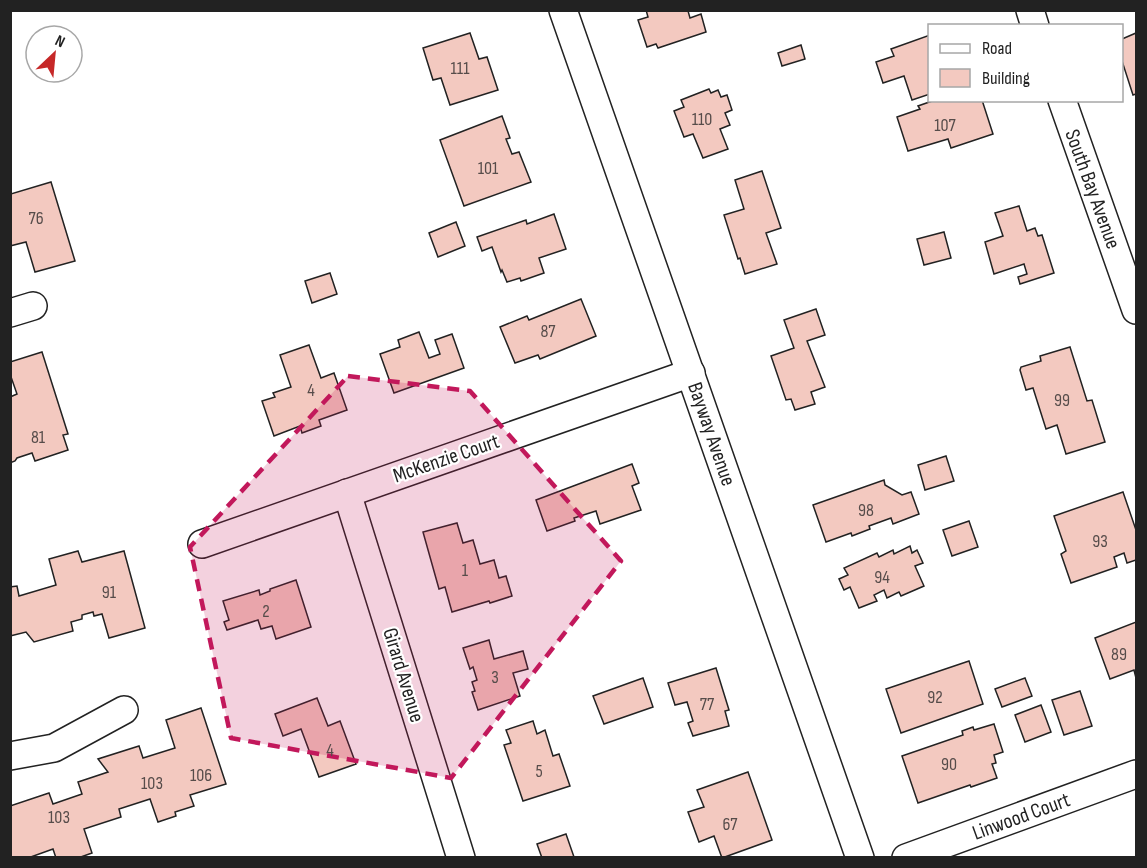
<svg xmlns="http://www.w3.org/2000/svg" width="1147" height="868" font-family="'Sofia Sans Condensed',sans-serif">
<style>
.building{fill:#f3c9c0;stroke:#222;stroke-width:1.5}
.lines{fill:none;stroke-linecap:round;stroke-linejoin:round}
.street-casing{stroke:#222;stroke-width:30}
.street{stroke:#fff;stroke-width:27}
.marked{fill:#c2185b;fill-opacity:0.2;stroke:#c2185b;stroke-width:4.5;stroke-dasharray:12 8;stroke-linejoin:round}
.labels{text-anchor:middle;stroke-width:4.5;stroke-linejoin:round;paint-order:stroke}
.number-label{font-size:18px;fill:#564c4a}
.street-label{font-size:21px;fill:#222;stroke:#fff}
</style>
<rect width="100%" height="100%" fill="#fff"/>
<g class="building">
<polygon points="646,10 690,10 688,11 690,18 701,14 706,32 658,48 656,44 647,47 638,20 648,17"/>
<polygon points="470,33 479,59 487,57 498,90 450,105 441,78 433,80 423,48"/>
<polygon points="1136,33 1136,94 1133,95 1122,61 1122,39"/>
<polygon points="930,35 930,94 912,100 904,76 883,83 876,62 894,56 891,49"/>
<polygon points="801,45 805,59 782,66 778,53"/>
<polygon points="709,89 711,93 718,90 721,97 727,95 732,110 725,113 730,125 720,129 728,149 703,158 693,134 684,137 674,111 684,107 681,100"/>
<polygon points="935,100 982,100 993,134 951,148 948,139 908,151 897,117 920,109 918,106"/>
<polygon points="502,116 510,138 506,139 512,154 519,152 531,182 464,206 440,140"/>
<polygon points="762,171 781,228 766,233 777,264 745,274 740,258 738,259 724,215 744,209 735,180"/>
<polygon points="51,182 75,261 35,272 26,242 10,246 10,193 11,194"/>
<polygon points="1019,206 1027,231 1035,228 1038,236 1042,235 1054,273 1020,284 1018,277 1027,274 1024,264 994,274 985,242 1003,236 995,213"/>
<polygon points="554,214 566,249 539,258 544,273 521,281 520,278 507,282 502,270 501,272 492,247 482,251 477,237 526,220 527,224"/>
<polygon points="456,222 465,246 438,257 429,233"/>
<polygon points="944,232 951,258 924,265 917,239"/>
<polygon points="330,273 337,294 312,303 305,281"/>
<polygon points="581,299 596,336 540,359 538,355 515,363 500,327 527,316 529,320"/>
<polygon points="816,309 825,335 807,341 825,387 811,392 815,404 795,410 791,399 786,400 771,356 794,348 784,320"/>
<polygon points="419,332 429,358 440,354 435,340 452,334 464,368 394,393 380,354 400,347 398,340"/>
<polygon points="309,345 321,378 334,373 347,410 319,420 321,426 302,433 300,426 274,436 262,401 275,397 273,393 291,387 280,355"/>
<polygon points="1070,347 1087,401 1092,400 1105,442 1066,454 1057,425 1046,429 1033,388 1026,390 1020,370 1021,367 1041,361 1040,356"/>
<polygon points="42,352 68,434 63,435 68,450 35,461 32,453 17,458 15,461 10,463 10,397 17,394 10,374 10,362"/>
<polygon points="946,456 954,481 925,490 918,465"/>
<polygon points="632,464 639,483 632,486 641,510 600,524 596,511 574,518 575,521 547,531 536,500"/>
<polygon points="884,480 885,485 902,495 911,492 919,514 893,524 891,518 869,526 870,529 852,536 851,533 826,542 813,505"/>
<polygon points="1123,492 1136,530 1136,560 1127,563 1124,553 1114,557 1117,567 1071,583 1061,554 1066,551 1054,516"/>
<polygon points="969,521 978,547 952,556 943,530"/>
<polygon points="457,523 463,543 473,540 480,564 494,560 499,578 506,576 512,596 490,603 489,601 452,612 445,587 439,589 423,532"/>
<polygon points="910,546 912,553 917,550 923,563 915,566 924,586 901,596 899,592 887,598 884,590 874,595 877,601 859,608 850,587 844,590 839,579 848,575 844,568 877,553 879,557 893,550 894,554"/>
<polygon points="78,551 82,562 124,551 145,628 109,638 102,614 94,616 93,612 82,615 82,619 71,622 73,631 34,642 26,632 10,636 10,587 17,586 19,596 56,585 49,559"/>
<polygon points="296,580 311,627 276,639 272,626 261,629 258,620 227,630 224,622 229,620 223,601 259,590 260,595 270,591 270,589"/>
<polygon points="1136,622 1136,678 1134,670 1110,679 1095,638"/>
<polygon points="489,640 494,659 523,651 528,669 513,673 520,696 478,710 472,692 475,691 472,682 477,680 473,667 470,669 463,648"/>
<polygon points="969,661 983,704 901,733 886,689"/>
<polygon points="716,668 729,710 725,711 729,726 693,736 688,723 693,721 687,702 675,705 668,683"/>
<polygon points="643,678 653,707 604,724 593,696"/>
<polygon points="1025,678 1032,696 1002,707 995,689"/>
<polygon points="1080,691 1092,726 1064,735 1052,700"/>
<polygon points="317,698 328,726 340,721 356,764 319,777 301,729 283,736 275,714"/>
<polygon points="1041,705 1051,732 1025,742 1015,715"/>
<polygon points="201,708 226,784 190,795 194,806 175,812 176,816 158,822 150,799 119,809 121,817 84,829 92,853 78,858 56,858 53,849 28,858 10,858 10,806 49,793 53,804 82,794 78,782 108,772 98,759 139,746 143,758 175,748 166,720"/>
<polygon points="533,721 537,734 545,730 553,756 559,754 570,786 523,801 504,745 511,743 506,730"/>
<polygon points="994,724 1003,752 994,755 996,763 992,764 997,778 971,787 970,785 918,803 902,756 963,735 962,731 973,727 974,730"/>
<polygon points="748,772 772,840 722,858 714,836 699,842 688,812 704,807 697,790"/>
<polygon points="566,834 574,857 542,858 537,844"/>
</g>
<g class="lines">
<g class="street-casing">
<g id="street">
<polyline points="563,10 860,858"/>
<polyline points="1030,10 1035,26"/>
<polyline points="1062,100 1136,310"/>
<polyline points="10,313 33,306"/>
<polyline points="347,493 461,858"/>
<polyline points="202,544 691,373"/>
<polyline points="10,756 54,748 124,710"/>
<polyline points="906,858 1136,774"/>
</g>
</g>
<use href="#street" class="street"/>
</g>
<path class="marked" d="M 348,376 L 470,391 L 621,561 L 451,778 L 231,738 L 190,547 Z"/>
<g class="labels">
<g class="number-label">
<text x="460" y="74">111</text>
<text x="702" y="125">110</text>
<text x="945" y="131">107</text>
<text x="488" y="174">101</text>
<text x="36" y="224">76</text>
<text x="548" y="337">87</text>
<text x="311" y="396">4</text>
<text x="1062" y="406">99</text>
<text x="38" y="443">81</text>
<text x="866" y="516">98</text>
<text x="1100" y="547">93</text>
<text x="465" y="576">1</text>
<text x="882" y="583">94</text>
<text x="109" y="598">91</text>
<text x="266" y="617">2</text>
<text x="1119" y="660">89</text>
<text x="495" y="683">3</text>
<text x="935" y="703">92</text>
<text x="707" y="710">77</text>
<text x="330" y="756">4</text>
<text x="949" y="770">90</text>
<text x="539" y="777">5</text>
<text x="201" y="781">106</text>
<text x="152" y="789">103</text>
<text x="59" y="823">103</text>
<text x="730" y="830">67</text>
</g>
<g class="street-label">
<text transform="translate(1093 189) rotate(70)" y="7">South Bay Avenue</text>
<text transform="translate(712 434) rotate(71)" y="7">Bayway Avenue</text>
<text transform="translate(446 458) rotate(-19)" y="7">McKenzie Court</text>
<text transform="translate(404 675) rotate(73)" y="7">Girard Avenue</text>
<text transform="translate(1021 816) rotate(-20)" y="7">Linwood Court</text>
</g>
</g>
<rect width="1147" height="868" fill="none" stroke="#222222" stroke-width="24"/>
<rect x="928" y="24" width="195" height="78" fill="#ffffff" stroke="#a7a7a7" stroke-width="1.5"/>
<rect x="940" y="44" width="30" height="9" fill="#ffffff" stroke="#a7a7a7" stroke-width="1.5"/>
<text x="982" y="54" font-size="18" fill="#222222">Road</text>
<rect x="940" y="69" width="30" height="18" fill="#f3c9c0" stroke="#a7a7a7" stroke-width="1.5"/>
<text x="982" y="84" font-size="18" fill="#222222">Building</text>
<g transform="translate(54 54) rotate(26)"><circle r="28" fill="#ffffff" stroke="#a7a7a7" stroke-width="1.5"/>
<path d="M0-4.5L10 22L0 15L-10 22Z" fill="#c62828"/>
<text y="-9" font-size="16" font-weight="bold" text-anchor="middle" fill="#222222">N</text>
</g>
</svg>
